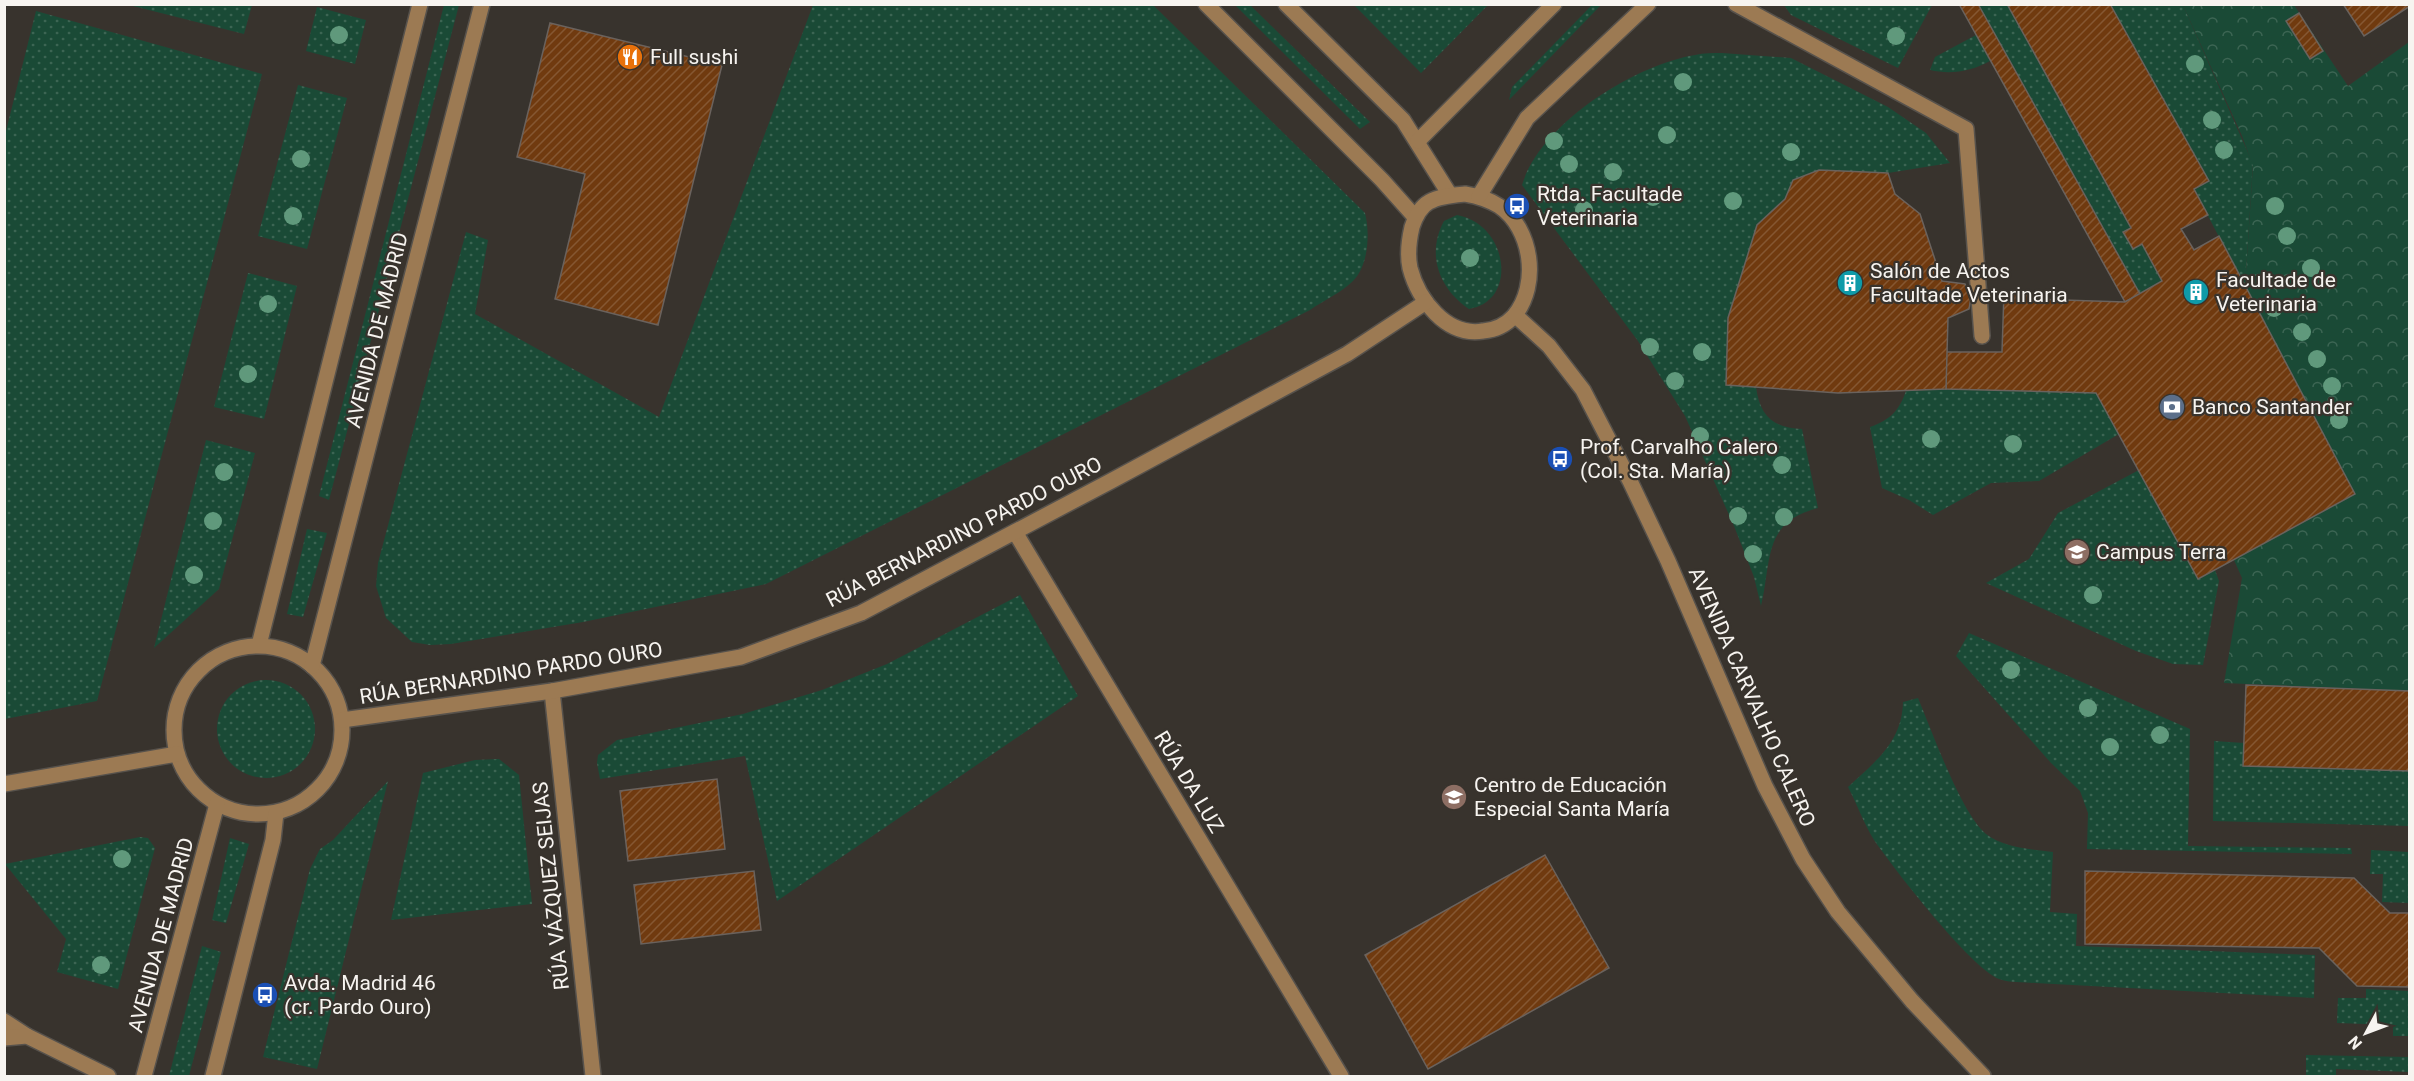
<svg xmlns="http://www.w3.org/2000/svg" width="2414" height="1081" font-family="Roboto,sans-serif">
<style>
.grass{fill:url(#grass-dots)}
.park{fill:url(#park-crowns)}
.building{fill:url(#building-hatch);stroke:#6a625d;stroke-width:1.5}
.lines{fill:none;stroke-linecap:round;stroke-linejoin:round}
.minor-casing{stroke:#57524c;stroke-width:18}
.minor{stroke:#9c7a53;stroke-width:15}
.tree{fill:#60997c}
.labels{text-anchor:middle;stroke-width:4.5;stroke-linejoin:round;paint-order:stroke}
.poi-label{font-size:21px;fill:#f7f4f0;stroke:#38332d;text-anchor:start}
.street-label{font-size:21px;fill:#f7f4f0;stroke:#38332d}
</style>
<defs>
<pattern id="grass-dots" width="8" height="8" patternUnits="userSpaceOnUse" patternTransform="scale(1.5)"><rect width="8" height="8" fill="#1a4a36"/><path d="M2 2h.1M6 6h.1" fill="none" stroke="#3c6553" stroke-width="1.8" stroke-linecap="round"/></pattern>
<pattern id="park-crowns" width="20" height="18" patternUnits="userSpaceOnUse" patternTransform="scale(1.5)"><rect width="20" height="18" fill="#1a4a36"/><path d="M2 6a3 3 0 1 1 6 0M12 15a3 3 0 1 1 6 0" fill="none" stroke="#3c6553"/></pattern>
<pattern id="building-hatch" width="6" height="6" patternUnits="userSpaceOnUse" patternTransform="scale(1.5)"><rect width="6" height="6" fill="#703a0f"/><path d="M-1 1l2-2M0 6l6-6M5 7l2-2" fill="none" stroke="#855732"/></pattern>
</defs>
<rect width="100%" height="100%" fill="#38332d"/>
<g class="grass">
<polygon points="1593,4 1601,5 1509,100 1512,87"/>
<polygon points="129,5 252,4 252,5 244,34"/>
<polygon points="444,5 459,5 329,500 319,496"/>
<path d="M 813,5 L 1153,5 L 1365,213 C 1370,232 1369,265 1353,281 C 1342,292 1323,301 1310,310 L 766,584 L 583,622 L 451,644 L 430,645 L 412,642 L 386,618 L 376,586 L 378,563 L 466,232 L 488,240 L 475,314 L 659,417 Z"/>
<polygon points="1235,5 1250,5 1370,122 1360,129"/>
<polygon points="1354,5 1488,5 1421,73"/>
<polygon points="1784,5 1932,5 1898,68 1791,15"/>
<polygon points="1978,5 2007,5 2131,228 2123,232 2133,249 2142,244 2162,281 2140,294"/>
<polygon points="2110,5 2183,5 2253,164 2245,287 2194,189 2208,181"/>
<polygon points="317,7 366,20 355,64 306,51"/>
<polygon points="36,11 262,74 97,701 5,719 5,135"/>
<path d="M 1976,35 L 1990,61 C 1972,71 1951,75 1930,70 L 1935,57 Z"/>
<path d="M 1722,53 L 1791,58 L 1888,107 L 1926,133 L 1950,163 L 1888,173 L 1793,180 L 1785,199 L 1757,225 L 1728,318 L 1726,384 L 1756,387 C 1760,416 1773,428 1802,429 L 1818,508 C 1762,522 1772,561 1761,606 L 1754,577 L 1734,526 L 1685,416 L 1638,341 L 1522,185 C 1540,124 1634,65 1695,55 C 1704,53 1713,53 1722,53 Z"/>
<polygon points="298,85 347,98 307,249 258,236"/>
<path d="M 1457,215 C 1508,224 1519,301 1469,309 C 1439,289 1426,254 1444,221 Z"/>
<polygon points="248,273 297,286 264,419 214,407"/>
<path d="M 1946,389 L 2096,393 L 2119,434 L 2039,481 L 1991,483 L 1933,515 L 1909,500 L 1882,488 L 1870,427 C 1890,420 1899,411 1906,391 Z"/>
<polygon points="206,440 255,453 219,589 154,648"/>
<polygon points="2139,470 2199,579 2215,570 2219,581 2203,665 2173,664 2136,651 1986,583 2029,559 2058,513"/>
<polygon points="307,529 327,533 303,617 287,614"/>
<polygon points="1020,595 1078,696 777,901 745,756 600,779 597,763 598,755 617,740 743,714 822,690 887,664"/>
<polygon points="1969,633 2190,729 2188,846 2351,848 2352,854 2087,849 2088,813 2080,791 2051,763 1956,656"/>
<circle cx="266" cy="729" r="49"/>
<path d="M 1918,698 C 1932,731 1961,813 1986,834 C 2004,848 2031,849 2053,852 L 2050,912 L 2077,914 L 2076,946 L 2315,955 L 2314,998 L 2035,983 C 2024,982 2010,983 1999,979 C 1970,967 1894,869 1874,840 C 1864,824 1857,804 1848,787 C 1876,761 1902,742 1903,702 Z"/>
<polygon points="2214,741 2244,743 2244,766 2409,771 2409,826 2213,821"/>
<polygon points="499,759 519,775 532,904 391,920 423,773 475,760"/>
<polygon points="388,781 317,1069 263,1057 310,869 320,849 333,840"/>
<polygon points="140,837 148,838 155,848 118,989 57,972 66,939 5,864"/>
<polygon points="230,838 249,844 226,923 212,920"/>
<polygon points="2371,850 2409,852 2409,903 2382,902 2383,874 2370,874"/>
<polygon points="202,946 221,952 189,1076 169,1076"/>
<polygon points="2366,989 2409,991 2409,1036 2393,1036 2393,1025 2337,1023 2338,998 2366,998"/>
<polygon points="2306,1055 2409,1057 2409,1072 2336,1069 2336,1076 2306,1076"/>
</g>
<polygon class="park" points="2183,5 2294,5 2348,86 2409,42 2409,691 2224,683 2242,578 2234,560 2355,494 2245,287 2253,166 2242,136"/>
<g class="building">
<polygon points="1959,4 1978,4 2140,294 2125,302"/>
<polygon points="2007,4 2110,4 2209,181 2194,189 2208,215 2181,229 2194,250 2219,236 2355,494 2198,579 2096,393 1946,389 1946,352 2002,352 2004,292 2030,292 2029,299 2125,302 2162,281 2142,244 2133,249 2123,232 2131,228"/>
<polygon points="2343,4 2410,4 2410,6 2364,36"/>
<polygon points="2299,13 2323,51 2310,59 2286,21"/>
<polygon points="550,23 722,65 658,325 555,299 585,174 517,157"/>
<polygon points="1819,170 1888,173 1895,194 1920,214 1942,281 1965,284 1971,297 1969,309 1948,318 1946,389 1838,393 1726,385 1728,318 1757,225 1785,199 1793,180"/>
<polygon points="2246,685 2410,691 2410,771 2243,766"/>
<polygon points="717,779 725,849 628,861 620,791"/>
<polygon points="1545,855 1609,968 1428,1069 1365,955"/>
<polygon points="754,871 761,930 641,944 634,885"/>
<polygon points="2085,871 2354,878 2390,913 2410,913 2410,987 2357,986 2319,948 2085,944"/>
</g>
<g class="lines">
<g class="minor-casing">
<g id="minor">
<polyline points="1206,4 1382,180 1415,217"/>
<polyline points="1286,4 1403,120 1450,195"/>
<polyline points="1736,4 1966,129 1982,336"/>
<polyline points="1418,141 1554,4"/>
<path d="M 1465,194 C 1477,196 1488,199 1499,206 C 1532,228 1540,285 1514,316 C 1505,326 1495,330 1483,331 C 1446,337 1418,299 1410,268 C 1407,254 1409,240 1412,227 C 1415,218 1420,207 1429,202 C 1439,196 1454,195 1465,194 Z"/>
<polyline points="1479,196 1527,118 1648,4"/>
<polyline points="1515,315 1549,346 1583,390 1630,481 1668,561 1765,786 1803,859 1838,912 1912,1001 1983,1076"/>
<polyline points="1015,532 1341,1076"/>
<polyline points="259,645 420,4"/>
<circle cx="258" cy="730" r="84"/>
<polyline points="312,666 482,4"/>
<polyline points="552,691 593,1076"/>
<polyline points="342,720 552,691 741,657 861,613 1111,481 1347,354 1426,302"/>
<polyline points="4,784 177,754"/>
<polyline points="4,1021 27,1036"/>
<polyline points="4,1038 27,1036 108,1076"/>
<polyline points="144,1076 217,804"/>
<polyline points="213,1076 273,840 276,813"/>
</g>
</g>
<use href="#minor" class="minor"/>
</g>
<g class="tree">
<circle cx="339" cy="35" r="9"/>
<circle cx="1896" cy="36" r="9"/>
<circle cx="2195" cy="64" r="9"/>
<circle cx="1683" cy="82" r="9"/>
<circle cx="2212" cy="120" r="9"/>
<circle cx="1667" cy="135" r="9"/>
<circle cx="1554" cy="141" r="9"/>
<circle cx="2224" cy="150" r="9"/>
<circle cx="1791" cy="152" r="9"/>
<circle cx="301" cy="159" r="9"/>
<circle cx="1569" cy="164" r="9"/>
<circle cx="1613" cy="172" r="9"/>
<circle cx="1653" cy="197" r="9"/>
<circle cx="1733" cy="201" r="9"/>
<circle cx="2275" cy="206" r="9"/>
<circle cx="1584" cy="210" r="9"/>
<circle cx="293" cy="216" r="9"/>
<circle cx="2287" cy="236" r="9"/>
<circle cx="1470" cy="258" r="9"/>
<circle cx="2311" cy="268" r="9"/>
<circle cx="268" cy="304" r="9"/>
<circle cx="2274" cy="308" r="9"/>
<circle cx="2302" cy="332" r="9"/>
<circle cx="1650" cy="347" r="9"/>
<circle cx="1702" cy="352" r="9"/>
<circle cx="2317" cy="359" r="9"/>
<circle cx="248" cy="374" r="9"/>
<circle cx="1675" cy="381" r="9"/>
<circle cx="2332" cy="386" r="9"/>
<circle cx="2339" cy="420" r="9"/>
<circle cx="1700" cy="436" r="9"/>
<circle cx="1931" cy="439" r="9"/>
<circle cx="2013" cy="444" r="9"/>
<circle cx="1782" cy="465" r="9"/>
<circle cx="224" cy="472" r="9"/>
<circle cx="1738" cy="516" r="9"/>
<circle cx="1784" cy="517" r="9"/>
<circle cx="213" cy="521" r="9"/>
<circle cx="1753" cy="554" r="9"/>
<circle cx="194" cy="575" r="9"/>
<circle cx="2093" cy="595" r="9"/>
<circle cx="2011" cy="670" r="9"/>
<circle cx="2088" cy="708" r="9"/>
<circle cx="2160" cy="735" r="9"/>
<circle cx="2110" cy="747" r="9"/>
<circle cx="122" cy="859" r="9"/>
<circle cx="101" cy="965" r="9"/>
</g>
<defs>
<g id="restaurant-disc" transform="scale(1.35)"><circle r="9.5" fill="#e8710a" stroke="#38332d"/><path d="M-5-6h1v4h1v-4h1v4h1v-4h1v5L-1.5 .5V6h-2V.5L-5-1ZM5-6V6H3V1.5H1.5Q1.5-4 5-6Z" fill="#fff"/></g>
<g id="bus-disc" transform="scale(1.35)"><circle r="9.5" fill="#1a4fb4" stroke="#38332d"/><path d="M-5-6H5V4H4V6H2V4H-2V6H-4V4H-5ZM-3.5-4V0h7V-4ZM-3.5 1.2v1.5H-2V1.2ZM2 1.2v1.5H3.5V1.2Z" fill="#fff"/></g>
<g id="building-disc" transform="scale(1.35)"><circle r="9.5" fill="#0f9aa8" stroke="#38332d"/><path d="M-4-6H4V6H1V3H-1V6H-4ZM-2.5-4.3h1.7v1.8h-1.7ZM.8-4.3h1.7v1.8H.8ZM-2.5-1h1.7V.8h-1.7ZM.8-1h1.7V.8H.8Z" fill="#fff"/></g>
<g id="bank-disc" transform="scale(1.35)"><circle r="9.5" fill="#5c6f8a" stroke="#38332d"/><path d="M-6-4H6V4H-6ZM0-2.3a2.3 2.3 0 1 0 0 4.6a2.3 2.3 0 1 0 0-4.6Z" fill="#fff"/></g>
<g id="university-disc" transform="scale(1.35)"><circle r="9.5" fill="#8d6e63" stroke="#38332d"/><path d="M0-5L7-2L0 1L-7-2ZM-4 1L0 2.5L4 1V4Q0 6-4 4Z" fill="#fff"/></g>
<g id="school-disc" transform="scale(1.35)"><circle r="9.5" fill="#8d6e63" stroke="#38332d"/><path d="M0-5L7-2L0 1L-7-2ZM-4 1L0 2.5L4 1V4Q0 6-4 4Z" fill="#fff"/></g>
</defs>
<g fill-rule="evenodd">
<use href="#restaurant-disc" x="630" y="57"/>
<use href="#bus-disc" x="1517" y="206"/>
<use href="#building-disc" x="1850" y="283"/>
<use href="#building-disc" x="2196" y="292"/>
<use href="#bank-disc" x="2172" y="407"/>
<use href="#bus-disc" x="1560" y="459"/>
<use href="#university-disc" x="2077" y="552"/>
<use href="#school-disc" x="1454" y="797"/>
<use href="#bus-disc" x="265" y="995"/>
</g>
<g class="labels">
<g class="poi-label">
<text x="650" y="64">Full sushi</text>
<text x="1537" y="201">Rtda. Facultade<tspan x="1537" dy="24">Veterinaria</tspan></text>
<text x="1870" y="278">Salón de Actos<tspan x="1870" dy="24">Facultade Veterinaria</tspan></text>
<text x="2216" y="287">Facultade de<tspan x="2216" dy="24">Veterinaria</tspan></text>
<text x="2192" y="414">Banco Santander</text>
<text x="1580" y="454">Prof. Carvalho Calero<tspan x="1580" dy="24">(Col. Sta. María)</tspan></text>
<text x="2096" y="559">Campus Terra</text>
<text x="1474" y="792">Centro de Educación<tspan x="1474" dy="24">Especial Santa María</tspan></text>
<text x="284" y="990">Avda. Madrid 46<tspan x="284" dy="24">(cr. Pardo Ouro)</tspan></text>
</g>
<g class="street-label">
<text transform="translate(377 330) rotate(-76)" y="7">AVENIDA DE MADRID</text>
<text transform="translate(964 532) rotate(-27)" y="7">RÚA BERNARDINO PARDO OURO</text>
<text transform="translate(511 673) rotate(-9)" y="7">RÚA BERNARDINO PARDO OURO</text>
<text transform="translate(1752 697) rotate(66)" y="7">AVENIDA CARVALHO CALERO</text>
<text transform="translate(1189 782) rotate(59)" y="7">RÚA DA LUZ</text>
<text transform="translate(551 886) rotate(-96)" y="7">RÚA VÁZQUEZ SEIJAS</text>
<text transform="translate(161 935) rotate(-75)" y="7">AVENIDA DE MADRID</text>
</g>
</g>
<rect width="2414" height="1081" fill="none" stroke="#f7f4f0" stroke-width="12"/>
<g transform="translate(2366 1033) rotate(229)" stroke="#38332d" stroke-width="4.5" paint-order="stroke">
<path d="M0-4.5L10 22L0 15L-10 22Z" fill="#f7f4f0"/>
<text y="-9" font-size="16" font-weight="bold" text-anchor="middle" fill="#f7f4f0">N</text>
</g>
</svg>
